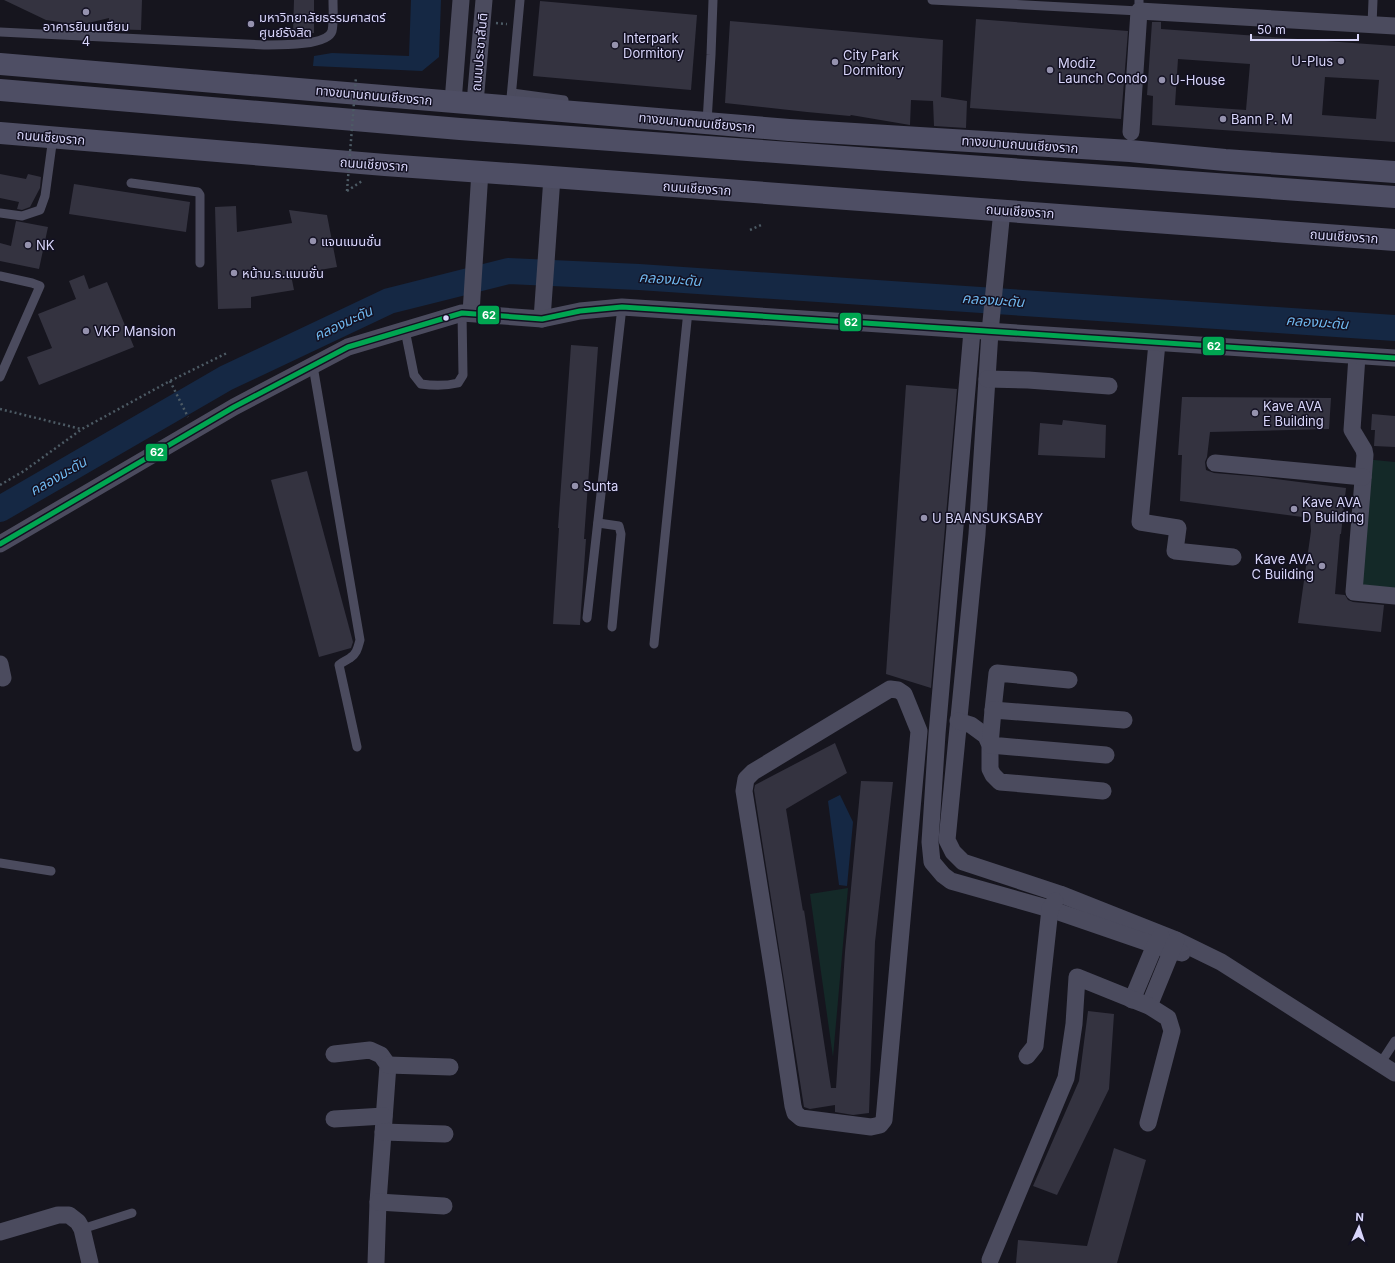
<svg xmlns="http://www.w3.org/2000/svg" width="1395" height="1263" font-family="Inter,'Noto Sans Thai',sans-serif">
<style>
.green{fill:#142928}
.water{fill:#152844}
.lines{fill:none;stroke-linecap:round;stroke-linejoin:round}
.river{stroke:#152844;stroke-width:26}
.building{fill:#343340;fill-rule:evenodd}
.path{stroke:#4d5b65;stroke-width:2.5;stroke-dasharray:2 3;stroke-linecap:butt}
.lane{stroke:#4b4b5e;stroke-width:9}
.street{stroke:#4b4b5e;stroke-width:17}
.secondary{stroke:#4e4e64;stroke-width:22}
.path-bridge{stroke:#4d5b65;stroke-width:2.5;stroke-dasharray:2 3;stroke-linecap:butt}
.bus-1-casing{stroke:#131122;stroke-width:8}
.bus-1{stroke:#00a651;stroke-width:5}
.poi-dot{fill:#9592ae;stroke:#131122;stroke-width:1.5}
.bus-dot{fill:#d9d6fb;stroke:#131122;stroke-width:1.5}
.labels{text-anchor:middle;stroke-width:3;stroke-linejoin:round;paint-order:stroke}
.poi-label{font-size:13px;fill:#d9d6fb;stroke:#131122;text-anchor:start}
.street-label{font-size:13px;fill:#d9d6fb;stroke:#131122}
.water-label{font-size:14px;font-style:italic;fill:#6fb8ef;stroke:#131122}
.line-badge{stroke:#131122;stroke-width:1.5}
.badge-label{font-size:11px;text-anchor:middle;font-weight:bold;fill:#fff}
</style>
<rect width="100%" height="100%" fill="#16151e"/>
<g class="green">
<polygon points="1364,459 1395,462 1395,593 1350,588"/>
<polygon points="848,888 833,1057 810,894"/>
</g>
<g class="water">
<polygon points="411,0 441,0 439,57 422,71 313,66 314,56 332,53 409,56"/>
<polygon points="840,795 853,822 847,886 839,885 828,801"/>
</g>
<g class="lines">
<polyline class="river" points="0,509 226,378 389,301 508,271 639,277 1395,328"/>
</g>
<g class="building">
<polygon points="4,0 142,0 141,30 108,29 109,18 80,25 46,20"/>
<polygon points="294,0 314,0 314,33 293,33"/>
<polygon points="540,1 697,15 691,90 533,76"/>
<polygon points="976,19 1128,31 1121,119 970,108"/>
<polygon points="730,21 943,40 941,97 967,101 966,128 934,126 933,101 911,100 910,125 851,115 850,116 807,112 725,103"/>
<path d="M 1152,22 L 1161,22 L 1161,29 L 1395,46 L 1395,142 L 1152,125 L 1153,96 L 1147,95 ZM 1178,59 L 1250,64 L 1246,110 L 1175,105 ZM 1325,77 L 1379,80 L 1376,119 L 1322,115 Z"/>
<polygon points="0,174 26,179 28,174 41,177 40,188 30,207 22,210 17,209 19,202 0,198"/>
<polygon points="74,184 190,202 186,232 69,214"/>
<polygon points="236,206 237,232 292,223 289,210 327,215 337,267 291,275 294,290 251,297 251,308 218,309 215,207"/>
<polygon points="16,221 48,227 39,269 0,261 0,243 11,246"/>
<polygon points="84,275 89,289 107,282 134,347 39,385 27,357 52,348 38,314 76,299 69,281"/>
<polygon points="571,345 598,347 584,539 586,539 580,625 553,624 559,528 558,528"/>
<polygon points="906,385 957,389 931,688 886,674"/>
<polygon points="1182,397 1331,398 1329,429 1210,432 1207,457 1205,462 1206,470 1214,473 1261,477 1346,488 1341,534 1340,534 1335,594 1345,595 1348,600 1353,602 1384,605 1381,632 1298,623 1311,531 1310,518 1180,501 1182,455 1178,455"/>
<polygon points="1372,414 1395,416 1395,447 1374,446 1375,430 1371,430"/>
<polygon points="1063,420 1106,425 1105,458 1038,455 1040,423 1062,425"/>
<polygon points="307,471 353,642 351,648 319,657 271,480"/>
<polygon points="835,743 847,773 786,809 803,911 804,910 831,1088 836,1088 845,952 861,781 893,782 875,942 869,1113 853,1115 835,1112 835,1105 810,1109 804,1107 754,790 755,785"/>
<polygon points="1088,1011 1114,1014 1109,1089 1057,1195 1033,1186 1079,1081"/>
<polygon points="1114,1148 1146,1160 1117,1263 1016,1263 1018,1240 1087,1246"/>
</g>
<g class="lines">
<g class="path">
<polyline points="496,23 507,24"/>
<polyline points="347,191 362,181"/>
<polyline points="750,230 761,225"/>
<polyline points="170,381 188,417"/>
<polyline points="0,409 81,429"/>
<polyline points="0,485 24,471 82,429 170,381 227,353"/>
</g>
<g class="lane">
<polyline points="932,0 1139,11 1139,0"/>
<polyline points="1372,25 1373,0"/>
<path d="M 0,32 L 264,45 C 277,45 328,46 332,31 C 334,22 333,10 333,0"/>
<polyline points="512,93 564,100"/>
<polyline points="511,98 520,0"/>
<polyline points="707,122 711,55 713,0"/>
<polyline points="131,183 198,192 200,195 200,263"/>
<polyline points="0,213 22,216 40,210 45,196 53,137"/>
<polyline points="0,276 32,283 40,286 0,377"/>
<path d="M 405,330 L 414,375 L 421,384 C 434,386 446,386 458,383 L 463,375 L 462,313"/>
<path d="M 313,366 L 360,640 C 358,647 357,654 350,658 C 346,661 343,661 339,665 L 357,747"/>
<polyline points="598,523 619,526 621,534 612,627"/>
<polyline points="587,618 622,307"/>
<polyline points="654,644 688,311"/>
<polyline points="0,863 51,871"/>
<polyline points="1380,1064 1395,1041"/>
<polyline points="82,1229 132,1213"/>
</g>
<g class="street">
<polyline points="453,102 461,0"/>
<polyline points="475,103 484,0"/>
<polyline points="1131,132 1139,11 1395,26"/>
<polyline points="1002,210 990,332 977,534 947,840 953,852 963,862 1060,894 1176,940 1221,962 1395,1073"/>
<polyline points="471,313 480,171"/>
<polyline points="542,319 552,177"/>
<polyline points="972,331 937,734 930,842 932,862 943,875 951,881 1050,909 1172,951 1182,953"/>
<polyline points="1157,343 1140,522 1178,528 1175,551 1233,557"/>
<polyline points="1357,356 1352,430 1364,450 1365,455 1354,592 1395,596"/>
<polyline points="987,379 1028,380 1109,386"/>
<polyline points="1215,463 1363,477"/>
<polyline points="0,544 234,407 348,347 462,313 542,319 580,311 622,307 1395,358"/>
<polyline points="0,664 3,678"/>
<polygon points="890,689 898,690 904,694 919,731 884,1120 880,1125 871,1127 801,1118 795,1113 793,1106 775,985 744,791 746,779 753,772"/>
<polyline points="993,710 997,673 1069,680"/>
<polyline points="958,721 971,725 986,736 990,745 990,769 993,775 1000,782 1103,791"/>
<polyline points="1106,755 990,745 993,710 1124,720"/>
<polyline points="1132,1000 1155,945 1161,936"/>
<polyline points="1149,1006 1176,940"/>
<polyline points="334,1054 370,1050 381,1055 388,1065 378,1202 376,1263"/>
<polyline points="1027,1056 1035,1046 1050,909 1055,901"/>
<polyline points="388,1065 450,1067"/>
<polyline points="334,1119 384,1116"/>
<polyline points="383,1132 445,1134"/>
<polyline points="378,1202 444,1206"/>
<polyline points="0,1232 58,1215 69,1215 78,1222 82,1229 90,1263"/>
<polyline points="990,1260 1066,1078 1074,1024 1077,977 1149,1006 1168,1018 1172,1031 1148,1123"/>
</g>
<g class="secondary">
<polyline points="0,64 789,130 1130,151 1225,160 1395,172"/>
<polyline points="0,90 460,129 1395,197"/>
<polyline points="0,133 385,165 552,177 1395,240"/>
</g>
<polyline class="path-bridge" points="347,191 356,77"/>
<g class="bus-1-casing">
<polyline id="bus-1" points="0,544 234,407 348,347 462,313 542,319 580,311 622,307 1395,358"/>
</g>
<use href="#bus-1" class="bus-1"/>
</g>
<g class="poi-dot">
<circle cx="86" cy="12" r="4"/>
<circle cx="251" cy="24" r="4"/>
<circle cx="615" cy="45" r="4"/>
<circle cx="1341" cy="61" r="4"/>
<circle cx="835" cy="62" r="4"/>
<circle cx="1050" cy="70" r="4"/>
<circle cx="1162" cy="80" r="4"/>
<circle cx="1223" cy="119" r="4"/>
<circle cx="313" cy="241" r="4"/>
<circle cx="28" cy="245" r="4"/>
<circle cx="234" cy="273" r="4"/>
<circle cx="86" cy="331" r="4"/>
<circle cx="1255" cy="413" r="4"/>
<circle cx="575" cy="486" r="4"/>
<circle cx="1294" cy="509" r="4"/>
<circle cx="924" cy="518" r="4"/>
<circle cx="1322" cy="566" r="4"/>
</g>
<circle class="bus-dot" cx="446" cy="318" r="3.5"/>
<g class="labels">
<g class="poi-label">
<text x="259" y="22">มหาวิทยาลัยธรรมศาสตร์<tspan x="259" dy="15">ศูนย์รังสิต</tspan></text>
<text x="86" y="31" text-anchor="middle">อาคารยิมเนเซียม<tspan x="86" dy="15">4</tspan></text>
<text x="623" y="43">Interpark<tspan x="623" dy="15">Dormitory</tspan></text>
<text x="843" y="60">City Park<tspan x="843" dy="15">Dormitory</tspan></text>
<text x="1333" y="66" text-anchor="end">U-Plus</text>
<text x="1058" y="68">Modiz<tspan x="1058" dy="15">Launch Condo</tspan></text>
<text x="1170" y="85">U-House</text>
<text x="1231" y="124">Bann P. M</text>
<text x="321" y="246">แจนแมนชั่น</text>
<text x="36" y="250">NK</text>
<text x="242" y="278">หน้าม.ธ.แมนชั่น</text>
<text x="94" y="336">VKP Mansion</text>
<text x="1263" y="411">Kave AVA<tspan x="1263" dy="15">E Building</tspan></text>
<text x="583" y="491">Sunta</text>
<text x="1302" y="507">Kave AVA<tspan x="1302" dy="15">D Building</tspan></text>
<text x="932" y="523">U BAANSUKSABY</text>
<text x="1314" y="564" text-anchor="end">Kave AVA<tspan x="1314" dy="15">C Building</tspan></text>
</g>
<g class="street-label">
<text transform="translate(479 52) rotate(-85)" y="5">ถนนประชาสันติ</text>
<text transform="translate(374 95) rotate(5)" y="5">ทางขนานถนนเชียงราก</text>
<text transform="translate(697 122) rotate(5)" y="5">ทางขนานถนนเชียงราก</text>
<text transform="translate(51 137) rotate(5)" y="5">ถนนเชียงราก</text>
<text transform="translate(1020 144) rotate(4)" y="5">ทางขนานถนนเชียงราก</text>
<text transform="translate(374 164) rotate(4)" y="5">ถนนเชียงราก</text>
<text transform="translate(697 188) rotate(4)" y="5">ถนนเชียงราก</text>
<text transform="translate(1020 211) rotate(4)" y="5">ถนนเชียงราก</text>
<text transform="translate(1344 236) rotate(4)" y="5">ถนนเชียงราก</text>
</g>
<g class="water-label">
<text transform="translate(670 279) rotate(4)" y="5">คลองมะดัน</text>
<text transform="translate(993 300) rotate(4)" y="5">คลองมะดัน</text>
<text transform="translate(1317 322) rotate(4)" y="5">คลองมะดัน</text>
<text transform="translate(343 323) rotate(-25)" y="5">คลองมะดัน</text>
<text transform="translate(58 476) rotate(-30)" y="5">คลองมะดัน</text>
</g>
</g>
<g class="line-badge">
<rect x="477" y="305" width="23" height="20" rx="4" fill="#00a651"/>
<rect x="839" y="312" width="23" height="20" rx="4" fill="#00a651"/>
<rect x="1202" y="336" width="23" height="20" rx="4" fill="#00a651"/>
<rect x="145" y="443" width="23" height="19" rx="4" fill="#00a651"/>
</g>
<g class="badge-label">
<text x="489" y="319">62</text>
<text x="851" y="326">62</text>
<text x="1214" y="350">62</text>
<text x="157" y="456">62</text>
</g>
<g transform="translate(1359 1227) rotate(3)" stroke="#131122" stroke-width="3" paint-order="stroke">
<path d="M0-3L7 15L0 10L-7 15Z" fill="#d9d6fb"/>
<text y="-6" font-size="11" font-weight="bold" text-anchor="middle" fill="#d9d6fb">N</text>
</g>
<path d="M1251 34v6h107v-6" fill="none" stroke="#d9d6fb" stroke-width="2"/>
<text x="1257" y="34" font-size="12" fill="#d9d6fb" stroke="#131122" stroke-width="3" paint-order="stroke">50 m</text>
</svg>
